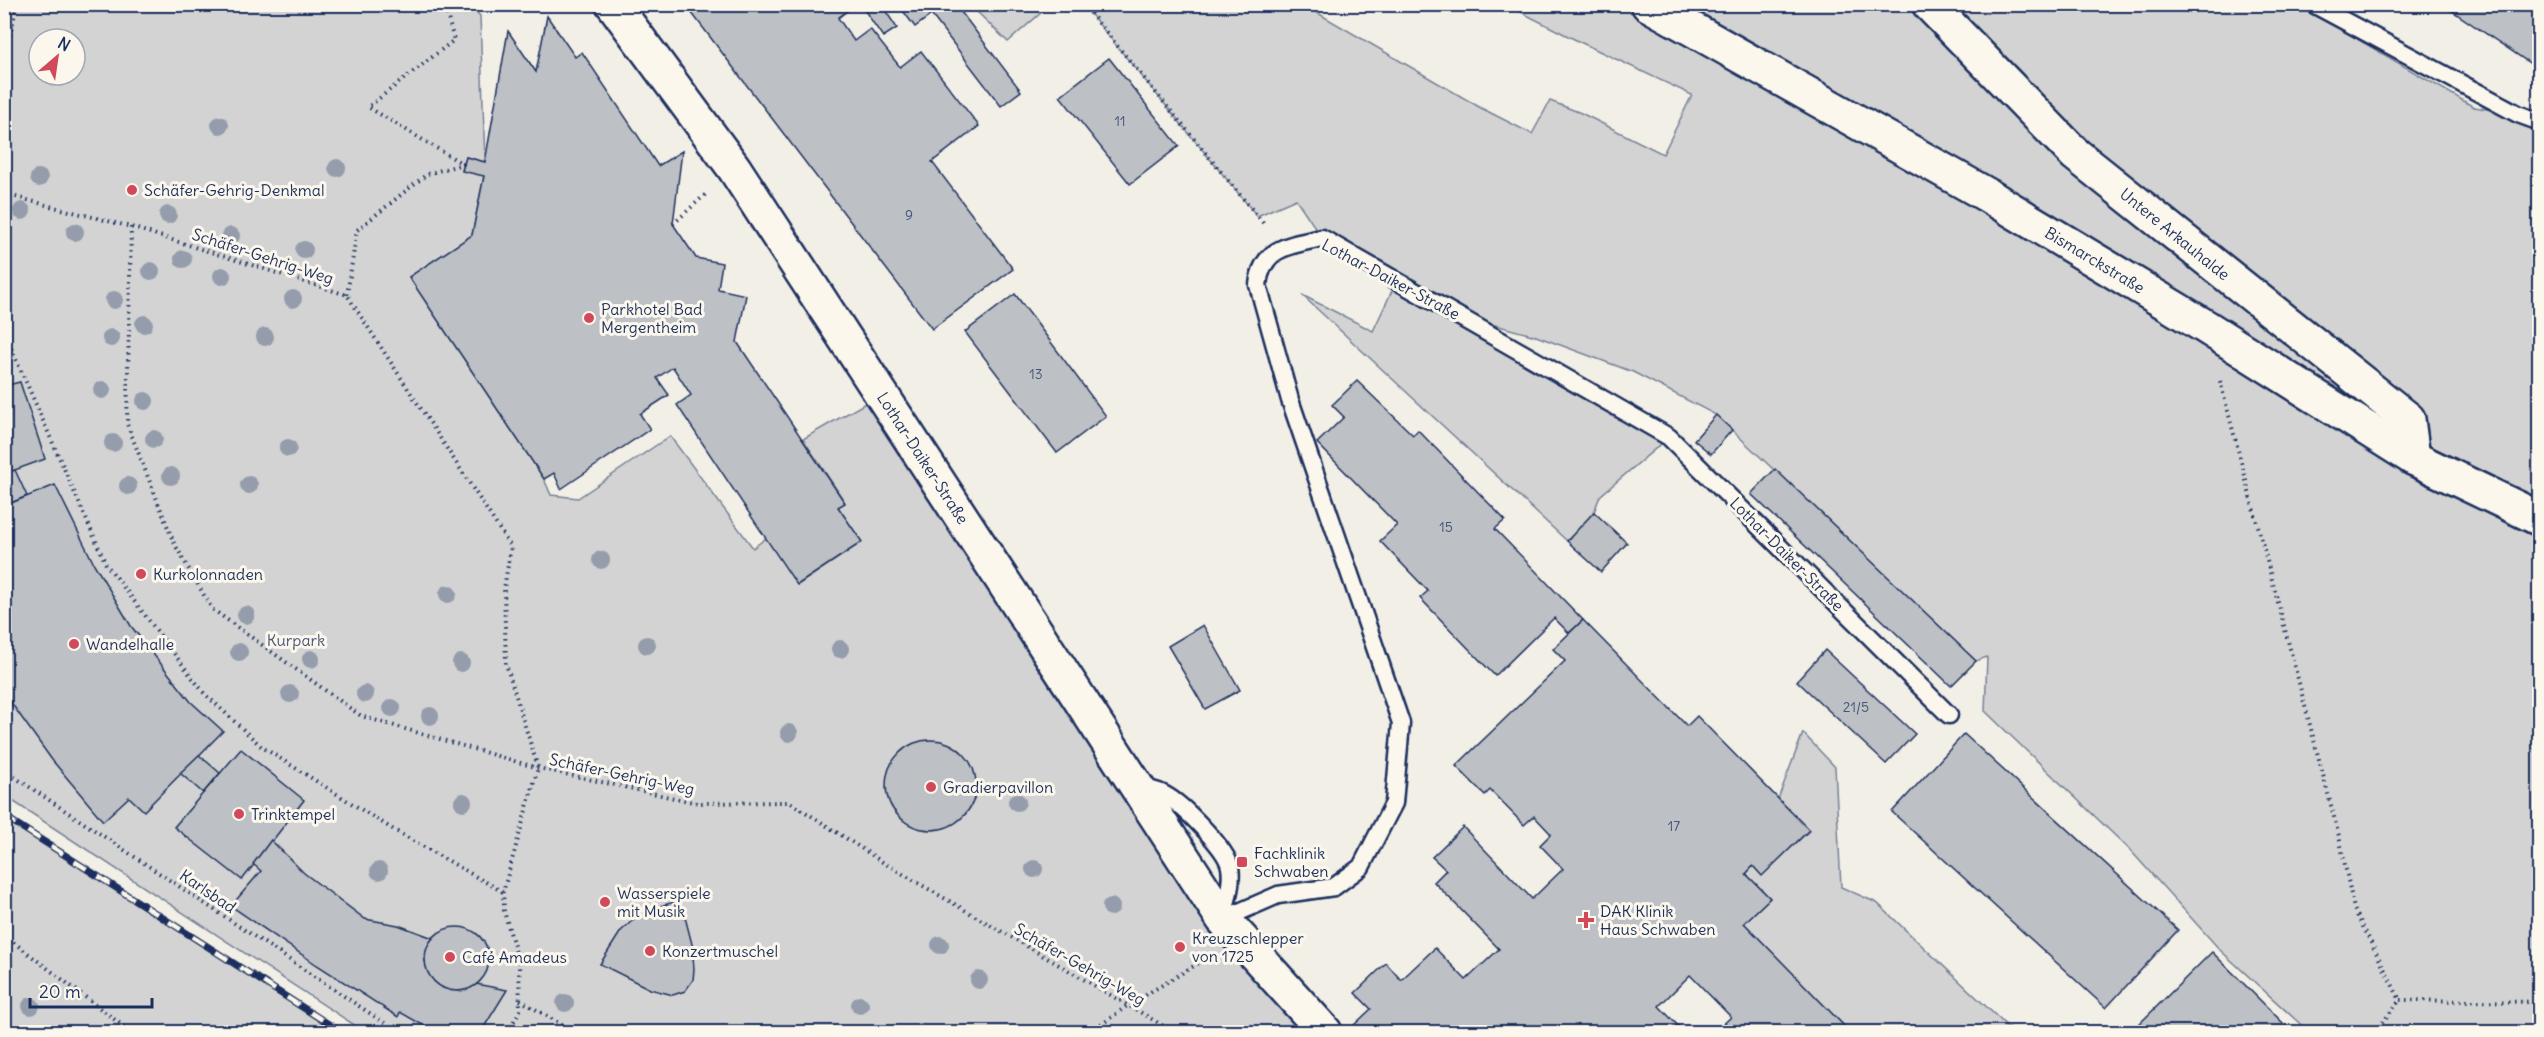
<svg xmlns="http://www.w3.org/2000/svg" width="2544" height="1037" font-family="Delius,sans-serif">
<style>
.green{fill:#d2d3d2;stroke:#768198;stroke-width:1.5;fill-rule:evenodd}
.building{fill:#bdc0c4;stroke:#1b2f5e;stroke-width:1.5}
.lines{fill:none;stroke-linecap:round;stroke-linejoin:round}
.service-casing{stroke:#1b2f5e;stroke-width:21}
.minor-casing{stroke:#1b2f5e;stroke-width:38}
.tertiary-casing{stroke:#1b2f5e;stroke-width:38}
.path{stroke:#1b2f5e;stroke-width:4;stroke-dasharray:1.5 4.5;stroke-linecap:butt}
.service{stroke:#fbf7ec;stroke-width:16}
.minor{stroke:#fbf7ec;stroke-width:33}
.tertiary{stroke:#fbf7ec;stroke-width:33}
.rail-casing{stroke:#1b2f5e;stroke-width:7}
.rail{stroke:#fbf7ec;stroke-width:4.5;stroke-dasharray:14;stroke-linecap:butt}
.tree{fill:#959cab}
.poi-dot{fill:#d1495b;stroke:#fbf7ec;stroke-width:2}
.labels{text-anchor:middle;stroke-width:6;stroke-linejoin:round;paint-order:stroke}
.number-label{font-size:14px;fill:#445378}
.poi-label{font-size:16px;fill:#1b2f5e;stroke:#fbf7ec;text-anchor:start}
.street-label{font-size:16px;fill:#1b2f5e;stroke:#fbf7ec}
.park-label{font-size:16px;fill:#49587b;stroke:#fbf7ec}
</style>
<rect width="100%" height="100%" fill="#f2efe6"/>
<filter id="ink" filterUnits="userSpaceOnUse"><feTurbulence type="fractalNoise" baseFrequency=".0167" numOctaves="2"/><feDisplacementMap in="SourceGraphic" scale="12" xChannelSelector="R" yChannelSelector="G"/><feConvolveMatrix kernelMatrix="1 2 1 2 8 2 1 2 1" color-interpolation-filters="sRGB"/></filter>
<g filter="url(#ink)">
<g class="green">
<path d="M 4,5 L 470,5 L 480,16 L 485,162 L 466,157 L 462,170 L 484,176 L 472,235 L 409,277 L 544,479 L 551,495 L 578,498 L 670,436 L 753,548 L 766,538 L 798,585 L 862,542 L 838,507 L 845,502 L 803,439 L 881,394 L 1223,919 L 1325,1032 L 365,1032 L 5,796 ZM 39,39 L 75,39 L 75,75 L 39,75 Z"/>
<polygon points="970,5 1050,5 1008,42"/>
<polygon points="1083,5 1304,5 1481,108 1532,134 1550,101 1581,113 1663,154 1692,95 1580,42 1507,5 2299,5 2474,107 2518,114 2539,122 2539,1032 2309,1032 2221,951 2130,850 1985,711 1987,657 1976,661 1716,415 1633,372 1536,336 1462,316 1669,437 1600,496 1594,512 1567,541 1302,295 1373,331 1397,280 1322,238 1296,199 1257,216"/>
<polygon points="1803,733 1835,767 1841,887 1877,903 2013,1032 1850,1032 1744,923 1770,898 1746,874 1753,866 1762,875 1809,831 1778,799"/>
<polygon points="5,816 341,1032 5,1032"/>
</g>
<g class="building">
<polygon points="685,4 856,4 838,18 854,41 870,29 900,67 921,51 979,126 932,162 1013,269 932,329"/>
<polygon points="875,4 881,4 897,28 883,37 865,11"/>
<polygon points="898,4 923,4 931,15 915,27"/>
<polygon points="923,4 955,4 1021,91 1001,106"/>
<polygon points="2442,4 2540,4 2540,70"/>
<polygon points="547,16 575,57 582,52 658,166 682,151 673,224 696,258 722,263 718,289 746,295 737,342 845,503 838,507 862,542 797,585 677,405 691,395 673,367 657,378 669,395 640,414 650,429 561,489 554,473 544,479 409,277 472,235 484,176 462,171 466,157 485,162 508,31 536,72"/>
<polygon points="1109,58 1179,146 1130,184 1060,96"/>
<polygon points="1015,294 1106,416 1057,453 965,332"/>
<polygon points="1357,381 1413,435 1418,430 1505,520 1495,529 1583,620 1569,633 1554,618 1495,676 1420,598 1428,591 1380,541 1397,525 1317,443 1344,417 1332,405"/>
<polygon points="20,382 45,459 4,474 4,386"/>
<polygon points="1716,415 1732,430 1711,454 1694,440"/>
<polygon points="1775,469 1976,661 1951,686 1751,494"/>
<polygon points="15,470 27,496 4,506 4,474"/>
<polygon points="55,485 94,564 131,626 191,702 223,731 144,811 129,797 103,821 52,760 4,693 4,506"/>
<polygon points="1594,512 1627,543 1601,572 1567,541"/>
<polygon points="1583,620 1687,726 1697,716 1809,830 1762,876 1753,866 1746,874 1770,898 1744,923 1850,1032 1715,1032 1731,1017 1690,975 1659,1006 1684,1032 1359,1032 1353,1026 1371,1009 1355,993 1386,963 1401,980 1435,948 1466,980 1499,949 1434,882 1446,870 1432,857 1463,827 1532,899 1563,869 1540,845 1551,834 1534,816 1524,825 1490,790 1485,795 1456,766 1565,661 1553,649"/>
<polygon points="1203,625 1240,690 1205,709 1168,646"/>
<polygon points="1825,650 1915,734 1886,764 1797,681"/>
<polygon points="1964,734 2178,930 2106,1008 1892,812"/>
<circle cx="931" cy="785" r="45"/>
<polygon points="241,749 304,800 242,880 174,827"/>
<polygon points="199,755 220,773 203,793 180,773"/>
<polygon points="271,840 304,873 365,919 398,925 433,938 427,948 425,961 431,976 443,988 459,991 476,984 507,990 481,1032 435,1032 400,1012 398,1017 317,965 231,906 261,871 253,864"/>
<polygon points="674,902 685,917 692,944 694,969 693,980 685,991 673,995 650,989 600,964 621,931 632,921 657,907"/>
<circle cx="457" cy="959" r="32"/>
<polygon points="2212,952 2292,1032 2131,1032"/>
</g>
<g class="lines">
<g class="service-casing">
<g id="service">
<polyline points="2313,4 2518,114 2540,122"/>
<path d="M 1138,788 C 1148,789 1157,790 1165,795 C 1182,804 1227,849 1230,867 C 1233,883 1226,902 1223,918"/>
<path d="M 1223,919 L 1278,895 L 1334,887 L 1361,867 L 1394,803 L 1401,723 L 1290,400 L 1258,285 C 1262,247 1290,245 1322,238 L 1669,437 L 1949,715"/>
</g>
</g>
<g class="minor-casing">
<g id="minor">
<polyline points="613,4 734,168 1223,919 1325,1032"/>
<polyline points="1929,4 2075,154 2408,419 2413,458"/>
</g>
</g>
<g class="tertiary-casing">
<polyline id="tertiary" points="1648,4 1987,195 2206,327 2413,458 2540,519"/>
</g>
<g class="path">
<polyline points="1083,4 1264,224"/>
<polyline points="4,65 17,4"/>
<polyline points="4,194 131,227 347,295 511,547 504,589 506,664 538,768"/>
<polyline points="673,224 707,193"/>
<polyline points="131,227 127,424 174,543 212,609 361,716 538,768 697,803 790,802 884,863 1174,1032"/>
<polyline points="347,295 357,230 427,174 463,164 368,107 454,40 444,4"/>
<polyline points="4,332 106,564 204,693 262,747 394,830 503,892"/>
<polyline points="2220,381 2339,836 2354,909 2400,1000"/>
<polyline points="4,770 398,1032"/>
<polyline points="4,935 131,1032"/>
<polyline points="520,1000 574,1032"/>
<polyline points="2400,1000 2540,1002"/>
<polyline points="508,1032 520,1010 519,964 504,911 503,892 538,768"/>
<polyline points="1091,1032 1127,1006 1209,957"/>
<polyline points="2375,1032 2400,1000"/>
</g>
<use href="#service" class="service"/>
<use href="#minor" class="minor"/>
<use href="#tertiary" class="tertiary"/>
<g class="rail-casing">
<polyline id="rail" points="4,816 341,1032"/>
</g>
<use href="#rail" class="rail"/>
</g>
<g class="tree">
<circle cx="220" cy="125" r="9"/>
<circle cx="337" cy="168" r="9"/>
<circle cx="39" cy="178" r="9"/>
<circle cx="22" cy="211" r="9"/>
<circle cx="168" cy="215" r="9"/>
<circle cx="75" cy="232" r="9"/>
<circle cx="231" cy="236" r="9"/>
<circle cx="304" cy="250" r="9"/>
<circle cx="183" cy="259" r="9"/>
<circle cx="151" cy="271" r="9"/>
<circle cx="222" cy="276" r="9"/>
<circle cx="293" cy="299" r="9"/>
<circle cx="114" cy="300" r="9"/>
<circle cx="144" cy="324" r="9"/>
<circle cx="265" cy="337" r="9"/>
<circle cx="111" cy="338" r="9"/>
<circle cx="102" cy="390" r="9"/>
<circle cx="145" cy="401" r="9"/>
<circle cx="154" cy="439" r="9"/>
<circle cx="113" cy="443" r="9"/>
<circle cx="288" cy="448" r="9"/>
<circle cx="171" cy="476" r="9"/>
<circle cx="249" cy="485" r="9"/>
<circle cx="128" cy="486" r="9"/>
<circle cx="601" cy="560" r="9"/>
<circle cx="448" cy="594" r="9"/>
<circle cx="246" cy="615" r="9"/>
<circle cx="647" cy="645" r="9"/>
<circle cx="840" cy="649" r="9"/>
<circle cx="239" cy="652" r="9"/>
<circle cx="311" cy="659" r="9"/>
<circle cx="461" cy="663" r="9"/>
<circle cx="290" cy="694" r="9"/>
<circle cx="365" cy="694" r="9"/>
<circle cx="392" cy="708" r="9"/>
<circle cx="430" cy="716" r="9"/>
<circle cx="789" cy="733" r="9"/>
<circle cx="463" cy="802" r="9"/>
<circle cx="1017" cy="802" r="9"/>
<circle cx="1034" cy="869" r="9"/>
<circle cx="379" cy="871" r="9"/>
<circle cx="1111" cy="907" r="9"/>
<circle cx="940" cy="945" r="9"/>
<circle cx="979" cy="980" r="9"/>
<circle cx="565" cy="1003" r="9"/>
<circle cx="860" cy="1005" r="9"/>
<circle cx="31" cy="1006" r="9"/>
</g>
</g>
<g class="poi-dot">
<circle cx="132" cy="190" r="6"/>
<circle cx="589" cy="318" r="6"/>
<circle cx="141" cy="574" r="6"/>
<circle cx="74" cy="644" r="6"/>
<circle cx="931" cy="787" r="6"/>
<circle cx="239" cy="814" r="6"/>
<rect x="1236" y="856" width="12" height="12" rx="3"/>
<circle cx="605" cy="902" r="6"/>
<path d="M1583 911h6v6h6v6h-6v6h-6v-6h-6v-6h6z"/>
<circle cx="1180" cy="947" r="6"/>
<circle cx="650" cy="951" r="6"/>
<circle cx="450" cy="957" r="6"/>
</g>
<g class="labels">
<g class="number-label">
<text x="1120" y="126">11</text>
<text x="909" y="220">9</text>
<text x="1036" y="379">13</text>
<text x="1446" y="532">15</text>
<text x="1856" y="712">21/5</text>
<text x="1674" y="831">17</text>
</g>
<g class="poi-label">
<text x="144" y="196">Schäfer-Gehrig-Denkmal</text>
<text x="601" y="315">Parkhotel Bad<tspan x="601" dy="18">Mergentheim</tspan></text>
<text x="153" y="580">Kurkolonnaden</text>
<text x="86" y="650">Wandelhalle</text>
<text x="943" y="793">Gradierpavillon</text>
<text x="251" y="820">Trinktempel</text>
<text x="1254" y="859">Fachklinik<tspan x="1254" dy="18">Schwaben</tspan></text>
<text x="617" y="899">Wasserspiele<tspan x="617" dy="18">mit Musik</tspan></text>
<text x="1600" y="917">DAK Klinik<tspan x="1600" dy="18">Haus Schwaben</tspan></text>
<text x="1192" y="944">Kreuzschlepper<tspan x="1192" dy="18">von 1725</tspan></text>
<text x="662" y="957">Konzertmuschel</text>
<text x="462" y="963">Café Amadeus</text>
</g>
<g class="street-label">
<text transform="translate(2175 234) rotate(39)" y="6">Untere Arkauhalde</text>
<text transform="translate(263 256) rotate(18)" y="6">Schäfer-Gehrig-Weg</text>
<text transform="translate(2095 260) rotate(31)" y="6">Bismarckstraße</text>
<text transform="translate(1391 279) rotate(28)" y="6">Lothar-Daiker-Straße</text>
<text transform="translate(923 458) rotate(57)" y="6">Lothar-Daiker-Straße</text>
<text transform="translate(1787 554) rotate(45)" y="6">Lothar-Daiker-Straße</text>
<text transform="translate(622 774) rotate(12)" y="6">Schäfer-Gehrig-Weg</text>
<text transform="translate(208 891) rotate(34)" y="6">Karlsbad</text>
<text transform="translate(1080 964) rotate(30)" y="6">Schäfer-Gehrig-Weg</text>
</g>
<g class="park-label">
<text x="296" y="646">Kurpark</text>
</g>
</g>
<rect width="2544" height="1037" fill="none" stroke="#fbf7ec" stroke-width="24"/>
<rect x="12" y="12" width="2520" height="1013" fill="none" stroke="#1b2f5e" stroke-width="2" filter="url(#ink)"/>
<g transform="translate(57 57) rotate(29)"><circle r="28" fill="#fbf7ec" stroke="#a1a7b3" stroke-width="1.5"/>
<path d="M0-4.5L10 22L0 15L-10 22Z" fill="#d1495b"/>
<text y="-9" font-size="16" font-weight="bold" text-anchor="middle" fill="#1b2f5e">N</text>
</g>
<path d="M30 998v9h122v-9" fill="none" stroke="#1b2f5e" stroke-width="3"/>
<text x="39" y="998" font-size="18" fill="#1b2f5e" stroke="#fbf7ec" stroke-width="4.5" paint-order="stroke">20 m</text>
</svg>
